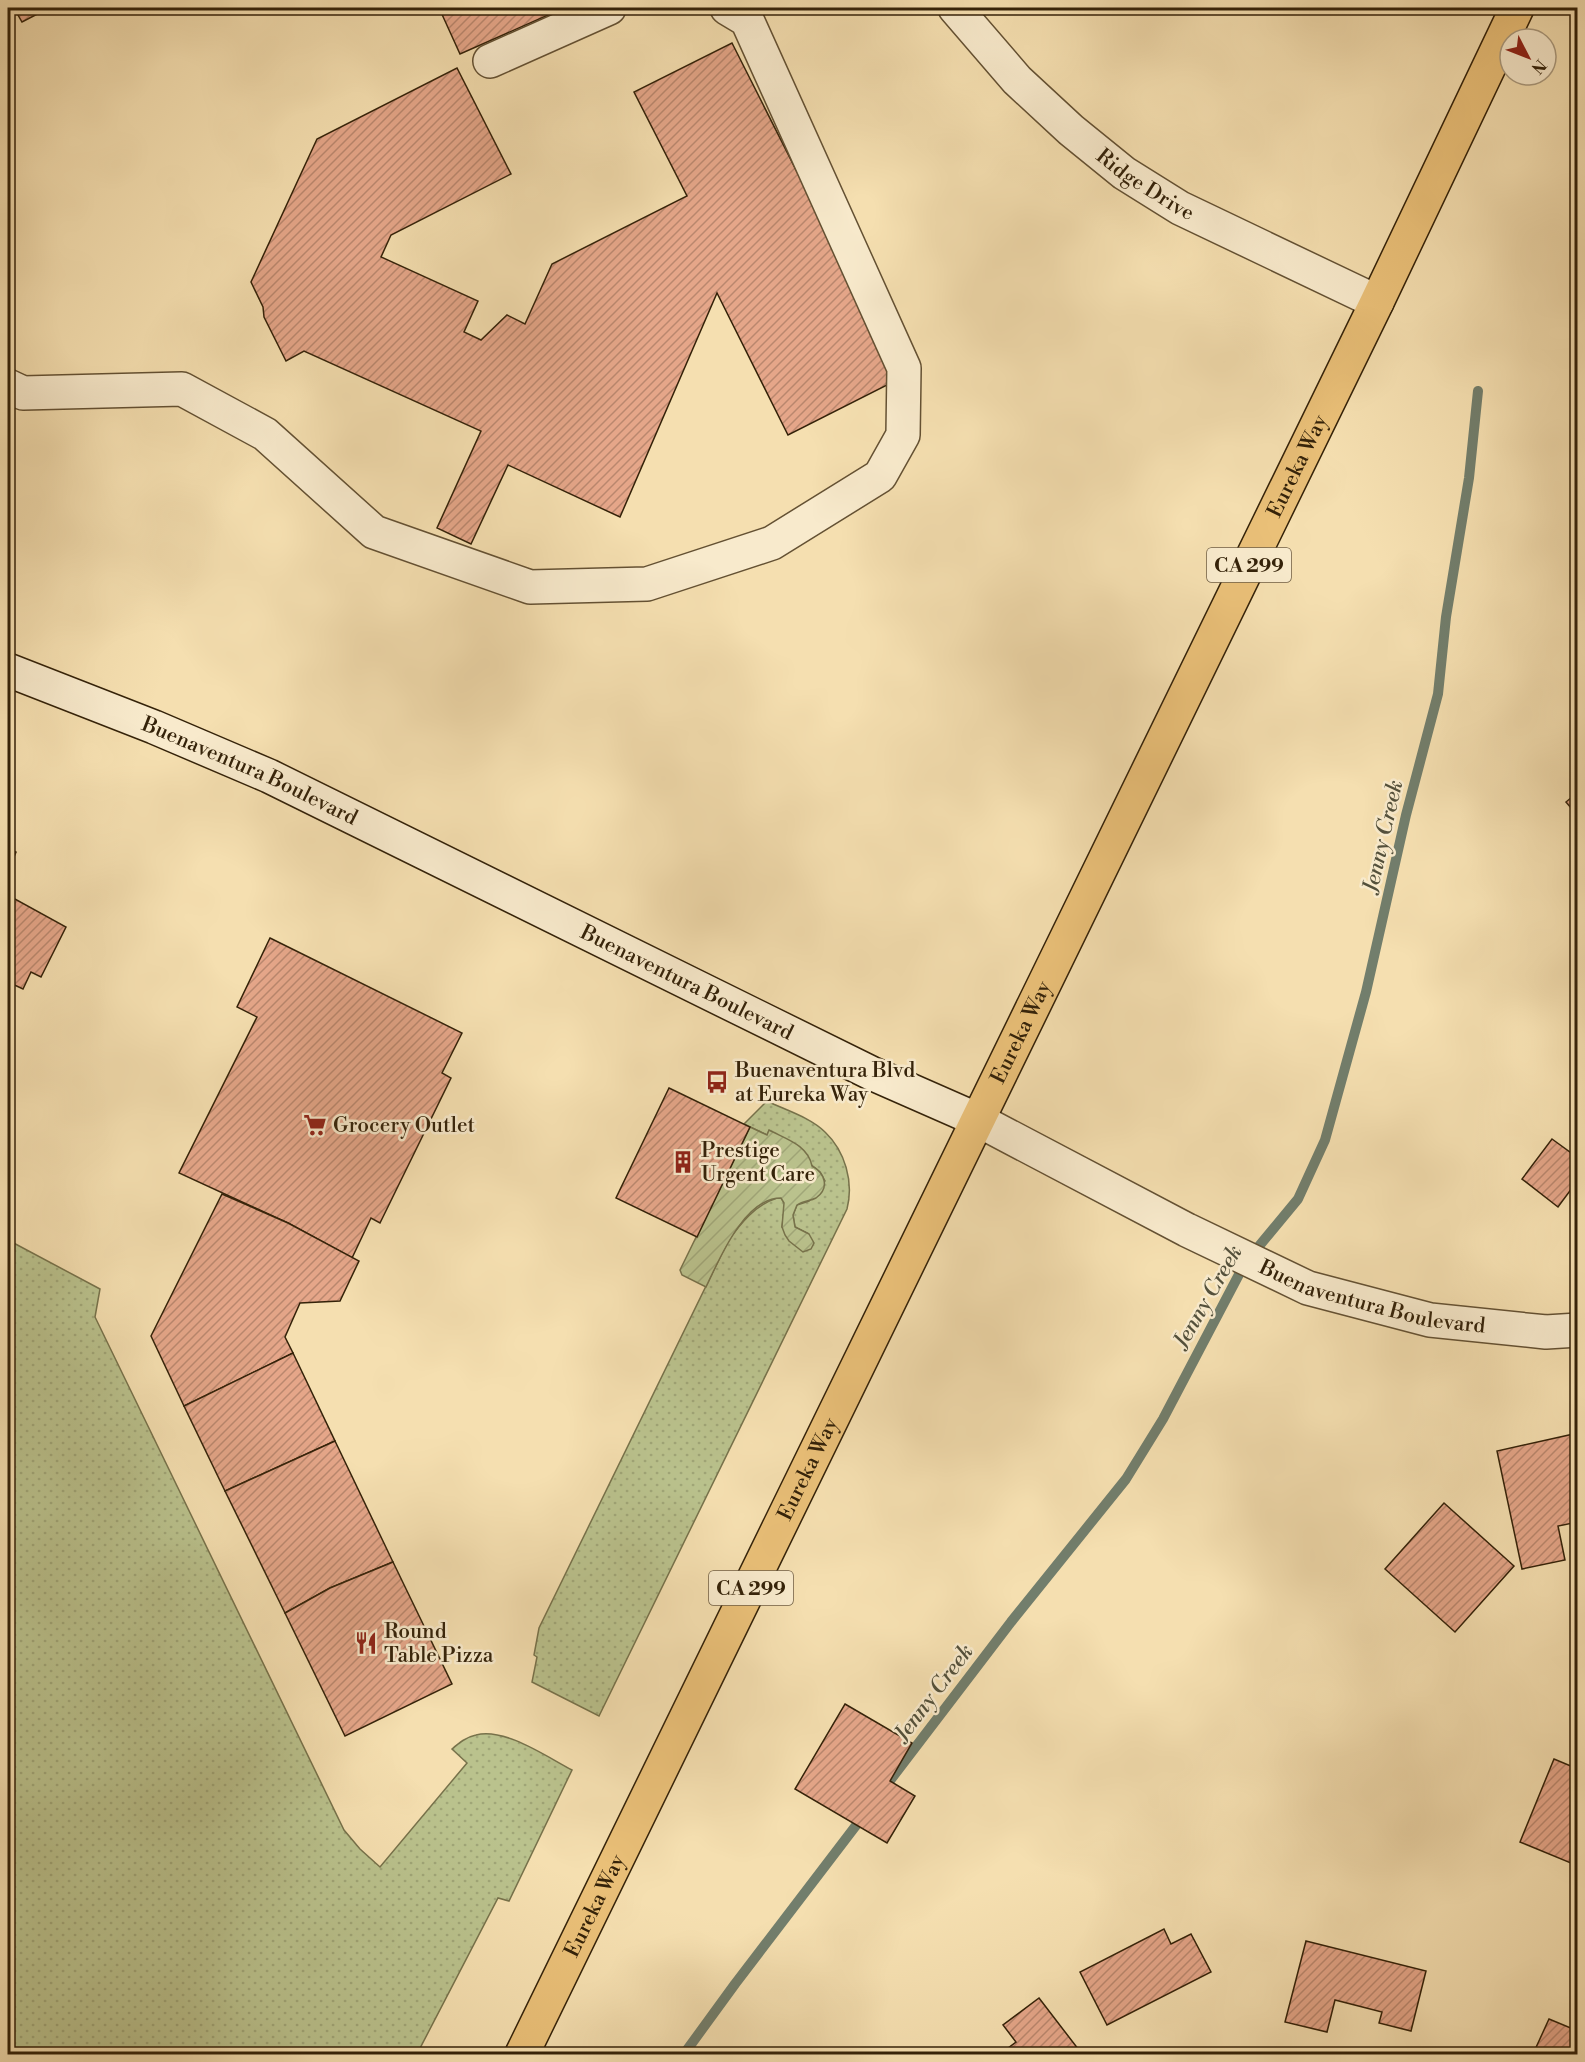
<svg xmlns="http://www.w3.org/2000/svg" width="1585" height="2062" font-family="'Libre Bodoni',serif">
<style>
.grass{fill:url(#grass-dots);stroke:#77724b;stroke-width:1.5}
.garden{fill:url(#garden-furrows);stroke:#77724b;stroke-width:1.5}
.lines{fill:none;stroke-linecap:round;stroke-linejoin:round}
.stream{stroke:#727e6c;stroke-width:10}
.building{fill:url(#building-hatch);stroke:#342209;stroke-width:1.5}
.street-casing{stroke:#645133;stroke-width:36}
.secondary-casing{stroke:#342209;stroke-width:36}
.highway-casing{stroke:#342209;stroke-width:36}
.street{stroke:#f8eacc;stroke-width:33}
.secondary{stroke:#f8eacc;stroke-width:33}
.highway{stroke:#eac078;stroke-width:33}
.labels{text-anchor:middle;stroke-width:5;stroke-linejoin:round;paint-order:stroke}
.shield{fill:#f8eacc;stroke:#6f5e44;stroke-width:1.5}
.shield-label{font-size:20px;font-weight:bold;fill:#342209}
.street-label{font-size:21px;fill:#342209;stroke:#f8eacc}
.poi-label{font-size:21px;fill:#342209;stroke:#f8eacc;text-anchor:start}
.water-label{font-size:22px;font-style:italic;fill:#53503b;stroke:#f8eacc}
</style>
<defs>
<pattern id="grass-dots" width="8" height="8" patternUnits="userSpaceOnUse" patternTransform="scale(1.5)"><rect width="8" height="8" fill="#bac28d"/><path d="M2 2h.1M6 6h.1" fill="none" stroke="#a0a678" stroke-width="1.8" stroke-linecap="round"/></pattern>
<pattern id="garden-furrows" width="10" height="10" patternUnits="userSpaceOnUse" patternTransform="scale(1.5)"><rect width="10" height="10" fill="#bac28d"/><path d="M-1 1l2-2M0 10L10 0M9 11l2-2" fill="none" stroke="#a0a678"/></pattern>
<pattern id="building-hatch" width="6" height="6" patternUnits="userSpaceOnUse" patternTransform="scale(1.5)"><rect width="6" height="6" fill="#e5a689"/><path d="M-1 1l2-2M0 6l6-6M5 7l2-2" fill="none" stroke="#ba876e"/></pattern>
</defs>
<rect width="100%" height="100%" fill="#f5dfb0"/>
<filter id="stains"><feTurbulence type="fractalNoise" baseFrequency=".00333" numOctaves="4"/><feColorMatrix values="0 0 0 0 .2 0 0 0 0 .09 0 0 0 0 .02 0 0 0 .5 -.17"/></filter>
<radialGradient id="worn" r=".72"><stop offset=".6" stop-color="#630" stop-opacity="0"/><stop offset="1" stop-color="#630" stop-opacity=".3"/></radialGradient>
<g class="grass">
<path d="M 767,1101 C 785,1110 810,1117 825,1132 C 845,1151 854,1182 847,1209 L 599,1716 L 532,1682 L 537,1657 L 534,1655 L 539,1628 L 728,1241 C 741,1223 755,1205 777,1198 L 781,1198 L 785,1203 L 782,1227 L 809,1234 L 795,1227 L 793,1215 L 797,1205 L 809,1201 L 825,1181 L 820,1172 L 769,1131 L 767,1135 L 744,1124 Z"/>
<path d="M 8,1240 L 100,1289 L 95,1317 L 344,1830 L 360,1849 L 380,1867 L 467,1763 L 452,1749 C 459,1743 466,1737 476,1735 C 504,1727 547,1757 572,1770 L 509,1901 L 498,1898 L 417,2054 L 8,2054 Z"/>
</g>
<path class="garden" d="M 750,1127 L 767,1135 L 769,1130 C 786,1139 808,1145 812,1166 C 825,1173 830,1188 816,1198 C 810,1201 803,1201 797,1205 L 793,1215 L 795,1227 L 809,1234 L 814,1243 L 811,1249 L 803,1252 L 789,1241 L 785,1235 L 782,1227 L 784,1203 L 781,1198 C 744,1198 719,1260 706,1287 L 682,1275 L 680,1270 Z"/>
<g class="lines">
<g class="stream">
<polyline points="882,1791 1011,1622 1126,1479 1163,1419 1245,1263 1298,1199 1325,1140 1366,992 1406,815 1438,694 1446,617 1469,478 1478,391"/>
<polyline points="684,2054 735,1984 864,1815"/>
</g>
</g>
<g class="building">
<polygon points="14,8 49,8 22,22"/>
<polygon points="445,8 564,8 460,54 440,10"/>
<polygon points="732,43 901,378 788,435 717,293 620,517 508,465 471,544 437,528 481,431 304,351 286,361 264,317 263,307 251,282 317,139 457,68 511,174 391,235 381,257 478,301 464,332 481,340 507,315 525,324 552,264 687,196 634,92"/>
<polygon points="1578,792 1578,816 1566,802"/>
<polygon points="8,848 16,852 8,871"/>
<polygon points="8,883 13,898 66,927 41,977 31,972 23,989 8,982"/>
<polygon points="270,938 462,1033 442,1073 451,1078 380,1223 371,1218 352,1258 288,1223 179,1173 257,1017 237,1007"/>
<polygon points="669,1088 750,1127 697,1237 616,1198"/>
<polygon points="1552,1139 1578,1158 1578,1180 1558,1207 1522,1179"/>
<polygon points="222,1194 288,1223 359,1261 340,1301 300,1303 285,1337 293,1353 184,1406 151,1336"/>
<polygon points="293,1353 335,1441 225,1491 184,1406"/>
<polygon points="1578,1433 1578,1522 1558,1526 1565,1560 1522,1569 1497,1451"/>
<polygon points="335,1441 393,1562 330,1588 285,1613 225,1491"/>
<polygon points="1444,1503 1514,1566 1455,1632 1385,1569"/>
<polygon points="393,1562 452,1684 345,1736 285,1613 330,1588"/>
<polygon points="845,1704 912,1743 890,1781 915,1796 887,1843 795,1789"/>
<polygon points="1554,1759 1578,1769 1578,1866 1520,1842"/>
<polygon points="1164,1929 1171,1944 1191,1934 1211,1972 1107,2025 1080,1972"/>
<polygon points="1306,1941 1426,1971 1411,2031 1379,2023 1382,2012 1335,2000 1327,2032 1285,2022"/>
<polygon points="1039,1998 1082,2054 1000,2054 1016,2042 1003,2025"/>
<polygon points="1549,2019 1578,2031 1578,2054 1533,2054"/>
</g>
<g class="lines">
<g class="street-casing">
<g id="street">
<path id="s1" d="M 955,8 L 1017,80 L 1071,130 L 1124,173 L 1180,208 L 1377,302"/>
<polyline points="490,61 609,8"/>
<polyline points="8,386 23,393 182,389 265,434 374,532 530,587 647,584 772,543 880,476 903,435 904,368 747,20 727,8"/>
<path id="s2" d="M 978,1120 L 1187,1230 L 1308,1288 L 1430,1320 L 1546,1332 L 1578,1330"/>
</g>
</g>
<g class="secondary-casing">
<g id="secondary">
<path id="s3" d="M 8,670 L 154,727 L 269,776 L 871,1073 L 978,1120"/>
</g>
</g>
<g class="highway-casing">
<g id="highway">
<path id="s4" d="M 522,2054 L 1377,302 L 1517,8"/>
</g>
</g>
<use href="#street" class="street"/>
<use href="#secondary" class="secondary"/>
<use href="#highway" class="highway"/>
</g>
<defs>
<g id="bus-bare" transform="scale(1.8)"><path d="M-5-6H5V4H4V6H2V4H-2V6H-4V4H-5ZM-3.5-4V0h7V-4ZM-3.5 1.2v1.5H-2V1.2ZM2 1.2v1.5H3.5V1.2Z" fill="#8f2418" stroke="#f8eacc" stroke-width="2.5" paint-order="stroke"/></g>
<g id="supermarket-bare" transform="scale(1.8)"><path d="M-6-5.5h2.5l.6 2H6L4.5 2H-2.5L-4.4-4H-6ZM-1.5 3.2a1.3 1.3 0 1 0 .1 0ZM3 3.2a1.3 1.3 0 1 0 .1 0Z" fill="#8f2418" stroke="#f8eacc" stroke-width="2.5" paint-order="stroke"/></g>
<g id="building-bare" transform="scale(1.8)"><path d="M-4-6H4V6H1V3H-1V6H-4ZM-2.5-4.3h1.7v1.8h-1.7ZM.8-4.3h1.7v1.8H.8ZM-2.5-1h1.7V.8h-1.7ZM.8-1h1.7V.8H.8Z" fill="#8f2418" stroke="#f8eacc" stroke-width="2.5" paint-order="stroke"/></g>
<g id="restaurant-bare" transform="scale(1.8)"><path d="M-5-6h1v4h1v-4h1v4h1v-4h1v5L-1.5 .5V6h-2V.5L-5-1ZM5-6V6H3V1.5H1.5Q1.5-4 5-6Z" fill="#8f2418" stroke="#f8eacc" stroke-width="2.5" paint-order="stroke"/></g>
</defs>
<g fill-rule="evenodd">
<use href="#bus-bare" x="717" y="1082"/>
<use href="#supermarket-bare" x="315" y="1125"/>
<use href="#building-bare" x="683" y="1162"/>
<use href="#restaurant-bare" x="366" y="1643"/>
</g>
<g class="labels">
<g class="shield">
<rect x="1207" y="548" width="84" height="34" rx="4.5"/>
<rect x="709" y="1571" width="84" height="34" rx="4.5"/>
</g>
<g class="shield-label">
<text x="1249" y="572">CA 299</text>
<text x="751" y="1595">CA 299</text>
</g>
<g class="street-label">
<text dy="7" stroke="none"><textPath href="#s1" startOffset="261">Ridge Drive</textPath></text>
<text dy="7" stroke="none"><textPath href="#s4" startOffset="1767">Eureka Way</textPath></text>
<text dy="7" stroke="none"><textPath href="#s3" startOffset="262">Buenaventura Boulevard</textPath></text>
<text dy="7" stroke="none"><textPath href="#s3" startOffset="748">Buenaventura Boulevard</textPath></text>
<text dy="7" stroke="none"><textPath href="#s4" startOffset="1137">Eureka Way</textPath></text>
<text dy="7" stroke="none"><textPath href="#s2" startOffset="435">Buenaventura Boulevard</textPath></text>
<text dy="7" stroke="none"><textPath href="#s4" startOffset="651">Eureka Way</textPath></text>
<text dy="7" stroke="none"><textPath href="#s4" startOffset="165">Eureka Way</textPath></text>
</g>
<g class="poi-label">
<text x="735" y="1077">Buenaventura Blvd<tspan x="735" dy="24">at Eureka Way</tspan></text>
<text x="333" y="1132">Grocery Outlet</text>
<text x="701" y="1157">Prestige<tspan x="701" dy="24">Urgent Care</tspan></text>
<text x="384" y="1638">Round<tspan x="384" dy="24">Table Pizza</tspan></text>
</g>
<g class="water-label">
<text transform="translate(1382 836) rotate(-77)" y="8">Jenny Creek</text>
<text transform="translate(1207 1296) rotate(-60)" y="8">Jenny Creek</text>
<text transform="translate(933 1692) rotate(-53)" y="8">Jenny Creek</text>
</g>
</g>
<rect width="1585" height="2062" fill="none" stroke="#f5dfb0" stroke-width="30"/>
<rect x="9" y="9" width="1567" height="2044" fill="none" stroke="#342209" stroke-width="3"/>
<rect x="15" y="15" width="1555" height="2032" fill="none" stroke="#342209" stroke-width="1.5"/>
<g transform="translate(1528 57) rotate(132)"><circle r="28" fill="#f8eacc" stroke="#aa9a7e" stroke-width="1.5"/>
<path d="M0-4.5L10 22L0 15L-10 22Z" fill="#8f2418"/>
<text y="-9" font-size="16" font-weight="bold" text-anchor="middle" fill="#342209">N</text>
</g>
<rect width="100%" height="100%" filter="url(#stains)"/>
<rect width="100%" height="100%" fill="url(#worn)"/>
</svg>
